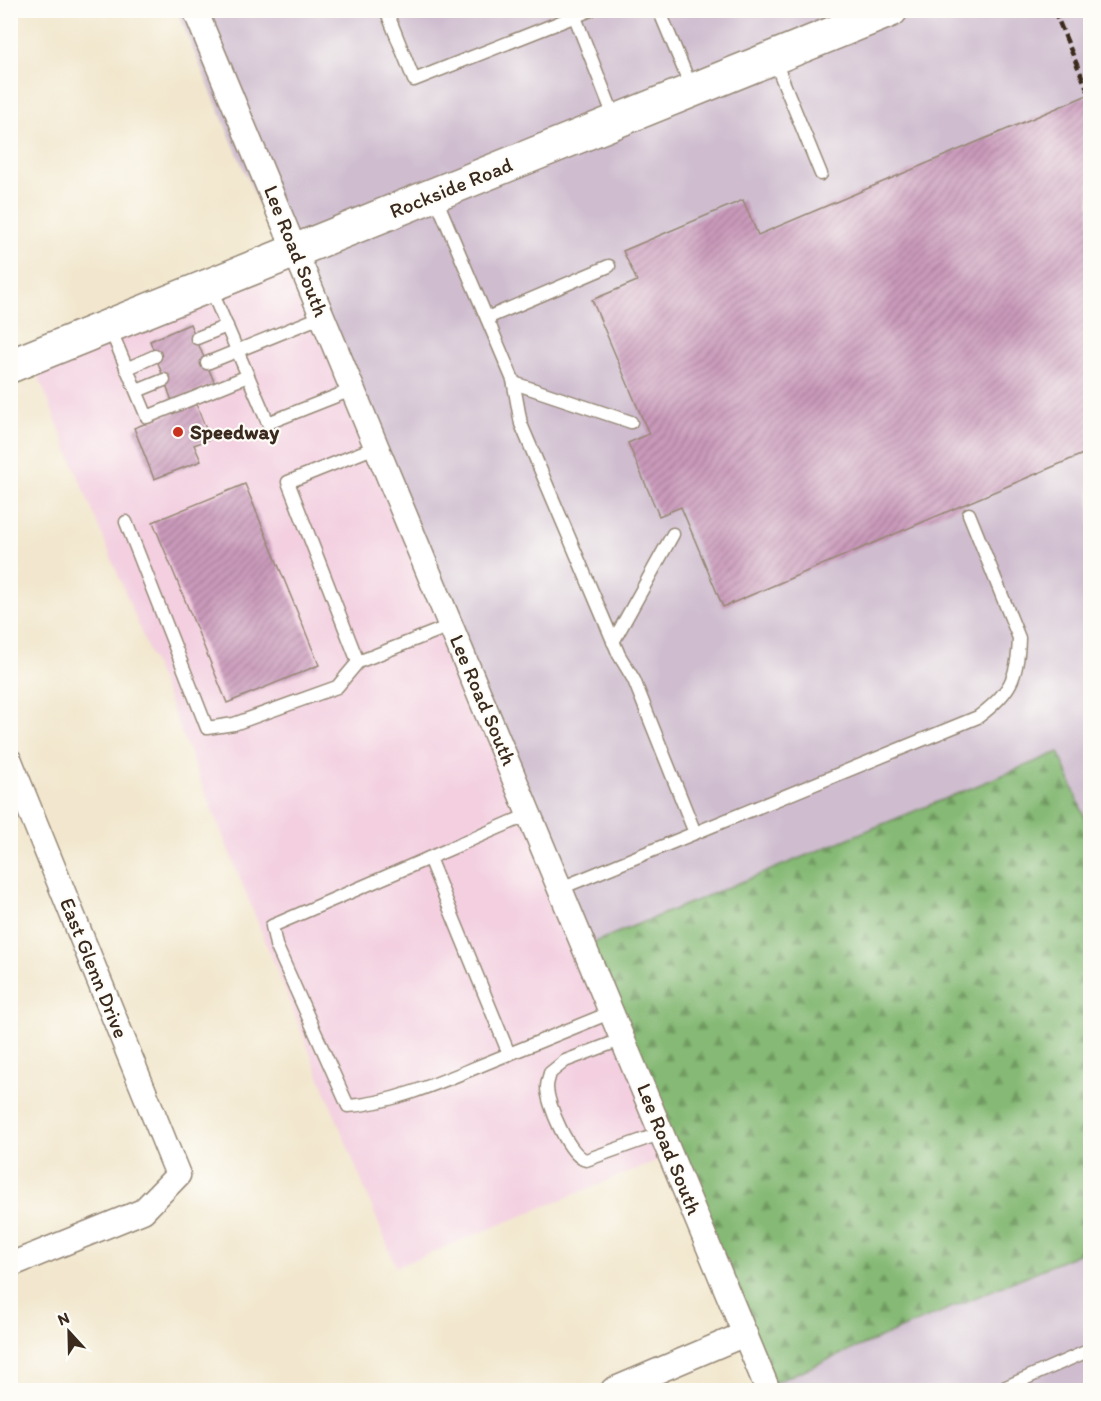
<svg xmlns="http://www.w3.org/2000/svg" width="1101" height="1401" font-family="Itim,sans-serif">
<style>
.built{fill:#f3cfe0}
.industrial{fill:#cfbdcf}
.forest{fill:url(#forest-firs);stroke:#607249;stroke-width:1.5}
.building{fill:url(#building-hatch)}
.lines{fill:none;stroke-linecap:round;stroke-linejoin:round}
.lane-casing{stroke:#968876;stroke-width:15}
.street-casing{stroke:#968876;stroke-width:27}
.primary-casing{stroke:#968876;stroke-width:36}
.lane{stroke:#fff;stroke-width:12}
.street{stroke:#fff;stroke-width:24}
.primary{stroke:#fff;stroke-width:33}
.rail{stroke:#3b2a1e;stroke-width:4.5;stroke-dasharray:9 4.5;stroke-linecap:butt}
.poi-dot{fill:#c8321e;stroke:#fdfcf7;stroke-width:2}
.labels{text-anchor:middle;stroke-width:4.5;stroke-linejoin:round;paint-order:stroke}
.street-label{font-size:21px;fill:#3b2a1e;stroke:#fdfcf7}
.poi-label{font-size:21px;font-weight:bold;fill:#3b2a1e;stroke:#fdfcf7;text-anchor:start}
</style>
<defs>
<pattern id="forest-firs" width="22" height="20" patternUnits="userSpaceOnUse" patternTransform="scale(1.5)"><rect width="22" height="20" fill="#85b974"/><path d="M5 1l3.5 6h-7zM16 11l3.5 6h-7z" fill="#6e975f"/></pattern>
<pattern id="building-hatch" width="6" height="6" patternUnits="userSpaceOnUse" patternTransform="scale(1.5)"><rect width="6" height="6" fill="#ca9abb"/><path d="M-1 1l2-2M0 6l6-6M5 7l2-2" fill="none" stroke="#a57e97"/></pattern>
</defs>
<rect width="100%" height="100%" fill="#fdfcf7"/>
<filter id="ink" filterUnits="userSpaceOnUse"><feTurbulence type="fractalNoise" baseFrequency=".0167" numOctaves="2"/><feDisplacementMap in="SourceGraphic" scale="12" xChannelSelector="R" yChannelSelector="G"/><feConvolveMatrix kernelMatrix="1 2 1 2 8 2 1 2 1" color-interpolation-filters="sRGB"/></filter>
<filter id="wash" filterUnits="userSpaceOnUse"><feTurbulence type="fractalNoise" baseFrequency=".008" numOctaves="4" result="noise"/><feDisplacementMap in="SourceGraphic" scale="24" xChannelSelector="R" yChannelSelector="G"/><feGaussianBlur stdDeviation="1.35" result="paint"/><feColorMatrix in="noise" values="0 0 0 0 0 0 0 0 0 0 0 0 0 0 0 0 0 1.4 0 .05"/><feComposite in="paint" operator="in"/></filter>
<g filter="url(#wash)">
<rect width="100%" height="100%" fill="#f2e7ce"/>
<polygon class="built" points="296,250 671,1155 396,1267 31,358"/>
<g class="industrial">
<polygon points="177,11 1090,11 1090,832 1059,752 585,946 323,316 281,257"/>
<polygon points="1090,1249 1090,1390 768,1390 766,1386"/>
</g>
<polygon class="forest" points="1059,752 1090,832 1090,1249 766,1386 585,946"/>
<g id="blocks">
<g class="building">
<polygon points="1090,94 1090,451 723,607 681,507 659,516 628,443 649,434 592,300 637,281 623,251 743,200 758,235"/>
<polygon points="190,324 215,384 172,401 150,341"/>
<polygon points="196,404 210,439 194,445 201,461 154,479 134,428"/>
<polygon points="245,484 319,665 227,703 153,522"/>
</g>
</g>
</g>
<g filter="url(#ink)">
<use href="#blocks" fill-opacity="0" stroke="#968876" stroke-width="1.5"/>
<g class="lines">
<g class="lane-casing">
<g id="lane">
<polyline points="386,10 414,80 591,10"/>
<polyline points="659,10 692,89"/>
<polyline points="575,17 615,119"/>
<polyline points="774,59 821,174"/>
<polyline points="435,196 513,380 521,424 619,655 634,680 695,833 561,888"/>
<polyline points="487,318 609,266"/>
<polyline points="109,326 147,417 248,376 210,287"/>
<polyline points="197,338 227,326"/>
<polyline points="207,363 323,316"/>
<polyline points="126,369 155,356"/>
<polyline points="248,376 268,423 354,389"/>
<polyline points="514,383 631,422"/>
<polyline points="137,391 164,380"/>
<polyline points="378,446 288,482 358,662 452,625"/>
<polyline points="126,522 207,728 234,724 337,687 358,662"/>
<polyline points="613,642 673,534"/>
<polyline points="530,814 429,858 509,1054 612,1012"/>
<path d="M 695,833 L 978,717 C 1010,693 1018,678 1019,638 L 969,514"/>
<path d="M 429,858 L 272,926 L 276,945 L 348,1106 C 400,1103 460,1073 509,1054"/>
<path d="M 623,1039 L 565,1061 L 550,1073 C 549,1078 547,1082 547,1087 C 547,1104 569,1156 586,1160 L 662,1133"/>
<polyline points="999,1390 1090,1350"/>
</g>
</g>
<g class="street-casing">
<g id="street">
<polyline points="195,10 768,1390"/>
<polyline points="10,761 178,1175 143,1211 10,1265"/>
<polyline points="613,1390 745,1334"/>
</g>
</g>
<g class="primary-casing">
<polyline id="primary" points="10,366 891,10"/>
</g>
<use href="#lane" class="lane"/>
<use href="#street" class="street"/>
<use href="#primary" class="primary"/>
<polyline class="rail" points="1054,10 1088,91"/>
</g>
</g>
<circle class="poi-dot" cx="178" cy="432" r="6"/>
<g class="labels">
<g class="street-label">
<text transform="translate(451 188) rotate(-22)" y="7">Rockside Road</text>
<text transform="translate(296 251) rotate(68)" y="7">Lee Road South</text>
<text transform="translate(483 700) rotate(67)" y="7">Lee Road South</text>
<text transform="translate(94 968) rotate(68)" y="7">East Glenn Drive</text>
<text transform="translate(669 1149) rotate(68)" y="7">Lee Road South</text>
</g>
<g class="poi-label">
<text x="190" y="439">Speedway</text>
</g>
</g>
<rect width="1101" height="1401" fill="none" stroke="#fdfcf7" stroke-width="36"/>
<g transform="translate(69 1332) rotate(338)" stroke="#fdfcf7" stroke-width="4.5" paint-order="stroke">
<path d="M0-4.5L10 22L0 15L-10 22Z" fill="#3b2a1e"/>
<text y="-9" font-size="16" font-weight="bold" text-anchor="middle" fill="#3b2a1e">N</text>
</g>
</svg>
